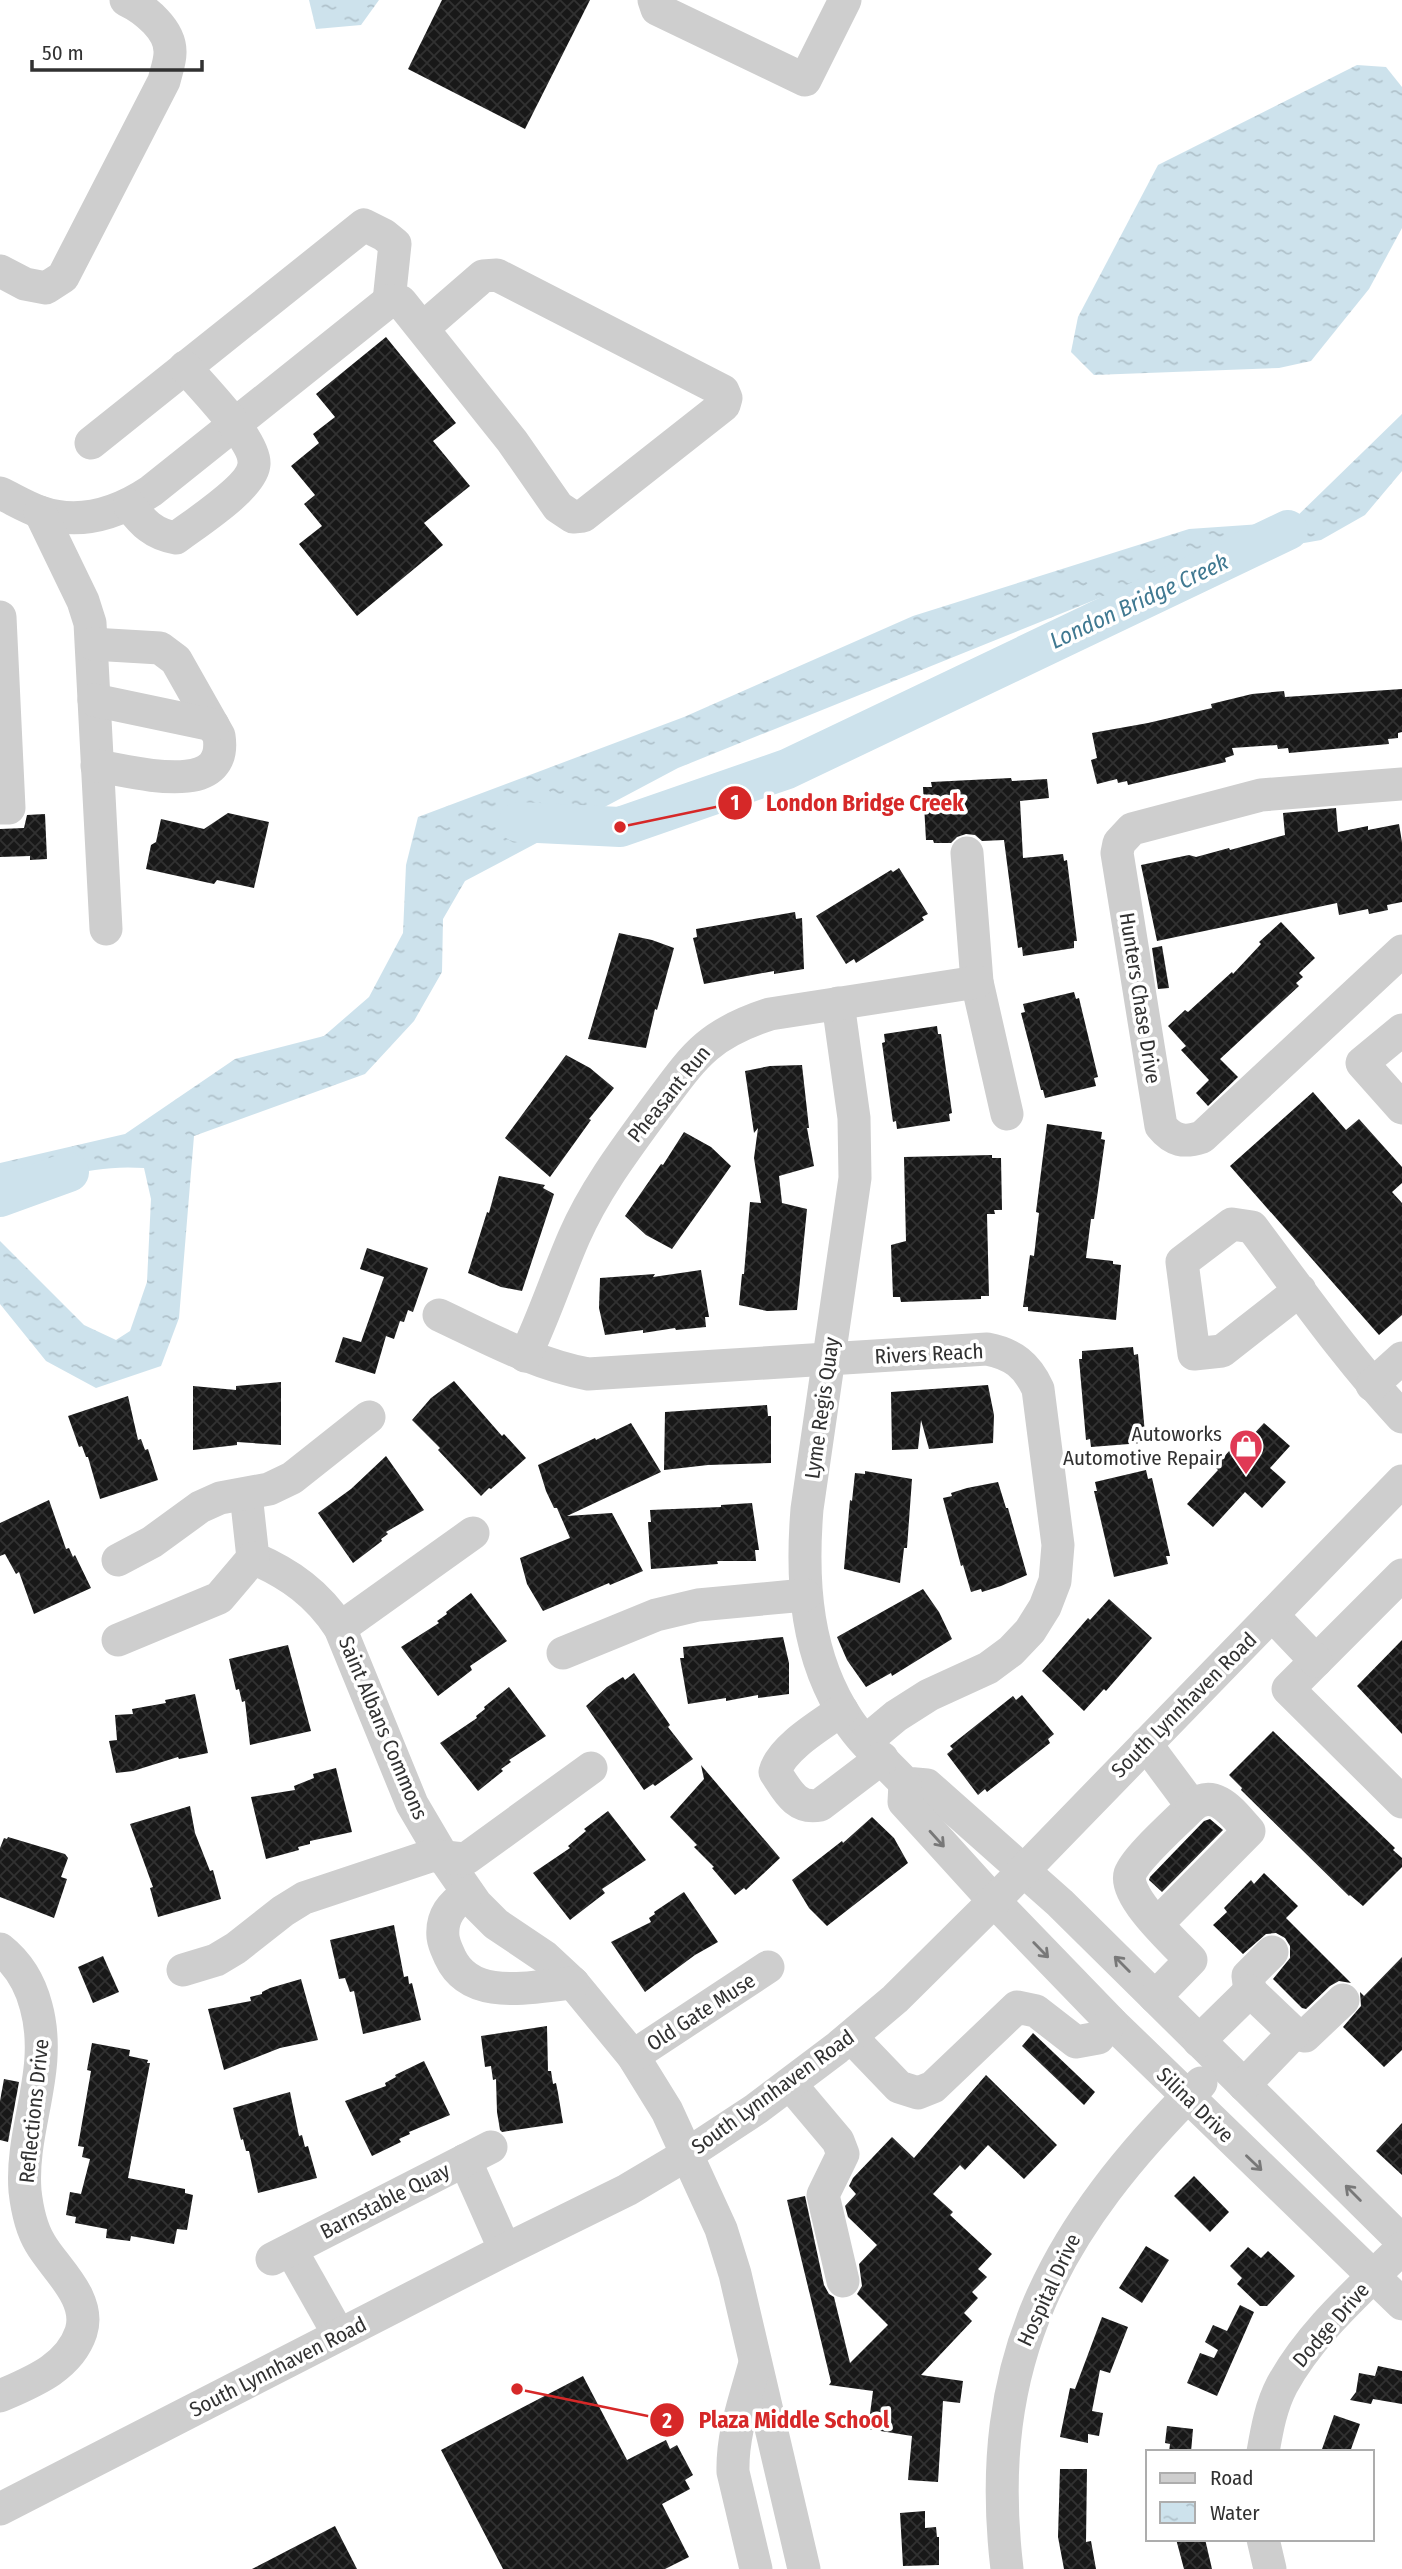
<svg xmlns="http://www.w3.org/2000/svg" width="1402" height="2569" font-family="'Fira Sans Condensed',sans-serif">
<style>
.water{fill:url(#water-ripples)}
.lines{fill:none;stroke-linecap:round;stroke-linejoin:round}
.river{stroke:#cde2ec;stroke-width:40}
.building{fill:url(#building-cross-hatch)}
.minor{stroke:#cecece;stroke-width:33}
.oneway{stroke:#787878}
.labels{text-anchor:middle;stroke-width:7;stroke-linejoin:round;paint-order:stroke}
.street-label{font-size:21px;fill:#313131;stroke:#fff}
.poi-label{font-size:21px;fill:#313131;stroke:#fff;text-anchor:end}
.water-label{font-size:23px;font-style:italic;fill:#407991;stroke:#fff}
.leader{fill:none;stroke:#d62828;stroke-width:2.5}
.callout-dot{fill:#d62828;stroke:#fff;stroke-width:2.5}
.mark-label{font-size:21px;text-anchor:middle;font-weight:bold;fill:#fff}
.callout-label{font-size:23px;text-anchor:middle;font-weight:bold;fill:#d62828;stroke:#fff;stroke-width:7;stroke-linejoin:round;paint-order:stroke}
</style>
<defs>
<pattern id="water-ripples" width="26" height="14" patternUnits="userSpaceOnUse" patternTransform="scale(1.75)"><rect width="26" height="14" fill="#cde2ec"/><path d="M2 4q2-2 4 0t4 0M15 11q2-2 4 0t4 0" fill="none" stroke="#b0c2cb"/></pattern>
<pattern id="building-cross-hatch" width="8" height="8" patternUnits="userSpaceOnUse" patternTransform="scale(1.75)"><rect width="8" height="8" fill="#181818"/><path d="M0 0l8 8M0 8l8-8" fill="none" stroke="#313131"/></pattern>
</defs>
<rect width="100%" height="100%" fill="#fff"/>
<g class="water">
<polygon points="309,0 379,0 361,25 316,29"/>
<polygon points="1357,65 1386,67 1402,87 1402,228 1369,289 1311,361 1279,368 1094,375 1071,352 1078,317 1158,165"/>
<path d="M 1402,414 L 1402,471 L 1365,515 L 1321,540 L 1184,564 L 678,768 L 465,881 L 443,919 L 442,972 L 414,1021 L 365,1074 L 194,1136 L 179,1318 L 161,1366 L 96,1388 L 46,1361 L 0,1304 L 0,1241 L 84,1325 L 116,1340 L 130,1331 L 147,1282 L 151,1199 L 144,1168 C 92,1164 49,1180 0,1196 L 0,1163 L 125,1134 L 235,1059 L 324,1036 L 369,997 L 403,933 L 406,865 L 418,817 L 684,717 L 913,616 L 1189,529 L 1291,522 Z"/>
</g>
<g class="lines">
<g class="river">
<polyline points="518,822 620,827 787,769 1288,530"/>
<polyline points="0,1197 69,1172"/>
</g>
</g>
<g class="building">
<polygon points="442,0 590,0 525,129 408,69"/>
<polygon points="386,337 456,423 433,441 470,486 424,523 443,545 357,616 299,544 322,526 304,504 315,495 291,466 319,443 313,434 335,417 316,394"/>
<polygon points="1402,689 1402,732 1398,733 1398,738 1388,739 1389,744 1289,753 1288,748 1278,749 1277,745 1232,748 1234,755 1225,758 1226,762 1128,785 1127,781 1118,783 1117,779 1097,784 1091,760 1097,758 1092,733 1148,723 1212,708 1211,704 1252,694 1284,691 1285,697"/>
<polygon points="1011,778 1012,781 1047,779 1049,798 1020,801 1023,858 1063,854 1064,861 1067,860 1077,941 1074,941 1074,948 1023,956 1022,947 1018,948 1004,840 982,841 975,835 966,834 957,837 951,843 934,843 933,840 926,840 923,787 932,787 931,782"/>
<polygon points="1336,808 1338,832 1368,826 1368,830 1399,824 1402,842 1402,902 1387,905 1388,910 1369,914 1368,909 1339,915 1337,903 1157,941 1141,865 1189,855 1196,857 1229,848 1230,850 1285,835 1283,813"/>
<polygon points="228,813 269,822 254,888 217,880 214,884 146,869 151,845 156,842 161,819 204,829"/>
<polygon points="45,814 47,859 30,860 30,856 0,857 0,829 24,828 27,815"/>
<polygon points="899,868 928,914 922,917 924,920 856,963 854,959 846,964 816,916 891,870 893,872"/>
<polygon points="795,912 796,919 802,918 804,969 774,974 774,971 704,984 693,938 697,937 696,929"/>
<polygon points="1281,922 1315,958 1299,973 1303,977 1296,983 1299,986 1220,1059 1238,1077 1208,1106 1196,1093 1209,1080 1181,1050 1186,1046 1168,1026 1185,1010 1188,1012 1232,972 1233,974 1261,944 1259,942"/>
<polygon points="619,933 652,940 674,948 657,1010 655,1009 646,1048 588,1039"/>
<polygon points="1162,946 1169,988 1158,989 1152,948"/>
<polygon points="1074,992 1076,999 1079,998 1098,1077 1094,1078 1096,1086 1045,1098 1043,1090 1041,1090 1021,1013 1025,1012 1023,1004"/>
<polygon points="937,1026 938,1034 941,1034 952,1113 949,1114 950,1121 897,1129 896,1121 893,1122 882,1043 885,1042 884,1034"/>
<polygon points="566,1055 590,1068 614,1088 589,1119 591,1120 550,1177 505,1138"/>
<polygon points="802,1065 809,1128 807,1128 814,1166 779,1176 782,1203 807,1209 797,1310 767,1311 739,1305 742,1274 744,1274 750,1202 761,1203 754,1158 758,1128 754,1133 745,1071 770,1066"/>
<polygon points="1313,1092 1346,1130 1359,1119 1402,1167 1402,1183 1392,1192 1402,1203 1402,1315 1379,1335 1230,1166"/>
<polygon points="1047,1124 1102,1132 1101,1139 1105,1140 1094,1219 1091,1219 1086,1258 1113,1261 1113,1264 1121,1265 1116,1320 1028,1311 1028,1307 1023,1307 1030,1255 1034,1256 1039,1213 1036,1212"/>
<polygon points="684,1132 711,1147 731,1166 672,1249 646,1235 625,1216 661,1164 663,1165"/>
<polygon points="992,1155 992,1158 1001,1158 1002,1210 994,1210 995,1214 987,1214 989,1296 981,1296 981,1299 901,1302 900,1297 893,1297 891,1245 906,1241 904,1157"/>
<polygon points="499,1176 545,1185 543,1188 554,1194 522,1291 501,1287 468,1273 487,1212 489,1213"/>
<polygon points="367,1248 428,1268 413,1312 408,1310 404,1322 400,1321 394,1339 386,1336 375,1374 335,1362 343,1337 361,1342 384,1277 360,1269"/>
<polygon points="701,1270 709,1317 705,1317 706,1327 676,1330 675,1328 643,1333 643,1330 605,1335 599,1308 600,1278 655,1274 653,1277"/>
<polygon points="1133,1347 1134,1355 1138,1354 1145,1434 1142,1434 1142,1443 1091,1447 1090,1439 1086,1440 1079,1359 1082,1359 1082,1351"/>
<polygon points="454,1381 502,1436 504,1434 526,1458 491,1489 489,1488 481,1496 438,1450 440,1448 412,1420 431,1398"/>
<polygon points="281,1382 281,1445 237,1442 237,1445 193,1450 193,1386 236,1390 236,1386"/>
<polygon points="988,1385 994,1415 993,1443 929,1449 921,1420 918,1449 892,1450 891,1392"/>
<polygon points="128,1396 138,1440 141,1439 145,1450 148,1449 158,1480 100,1499 88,1457 86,1457 82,1446 79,1447 68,1416"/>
<polygon points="767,1405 768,1416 771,1416 771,1463 708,1465 664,1470 665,1412"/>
<polygon points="631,1423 661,1472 567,1516 612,1513 643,1571 610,1585 609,1583 543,1611 527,1584 520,1558 570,1538 557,1508 554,1508 546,1491 538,1465 595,1438 596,1440"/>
<polygon points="1264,1423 1290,1446 1270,1468 1286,1482 1262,1508 1245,1492 1213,1527 1187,1504 1218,1470 1215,1467 1230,1450 1235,1454"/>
<polygon points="386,1456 424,1510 386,1532 388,1534 381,1539 382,1541 353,1563 318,1513 351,1489"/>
<polygon points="1146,1470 1148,1479 1152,1478 1170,1556 1166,1556 1168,1564 1114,1577 1094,1491 1097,1491 1095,1482"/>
<polygon points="865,1471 912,1479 907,1548 904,1548 900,1583 844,1569 850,1500 852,1501 855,1473 865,1474"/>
<polygon points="998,1482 1006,1508 1008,1508 1027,1575 1001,1586 982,1592 981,1589 971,1592 963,1565 961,1566 943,1498 952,1496 951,1493 967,1488"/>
<polygon points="49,1500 66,1549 69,1548 73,1557 75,1555 91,1588 34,1614 19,1572 16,1574 5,1554 0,1556 0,1523"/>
<polygon points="752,1503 759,1550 755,1550 756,1561 717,1561 718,1564 651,1569 648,1522 651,1522 650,1510 721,1507 721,1505"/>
<polygon points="923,1589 939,1612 952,1639 892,1676 891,1673 866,1687 847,1660 837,1637"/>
<polygon points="471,1593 507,1641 470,1666 472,1670 438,1696 401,1647 439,1623 437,1621 447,1614 446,1612"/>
<polygon points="1109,1599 1152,1638 1106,1691 1104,1689 1084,1711 1042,1671 1088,1618 1090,1620"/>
<polygon points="783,1637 789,1663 789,1694 758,1698 758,1695 726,1701 726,1698 688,1704 680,1658 684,1658 683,1647"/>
<polygon points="1402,1640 1402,1734 1357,1686"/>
<polygon points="288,1645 311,1731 250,1745 245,1701 242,1702 239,1689 236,1690 229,1659"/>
<polygon points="634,1673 670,1725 668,1727 693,1759 655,1786 653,1784 644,1790 586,1706 607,1687 623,1677 625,1680"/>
<polygon points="509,1687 546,1736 509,1760 511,1762 501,1769 503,1771 478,1791 440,1743 477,1718 476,1716 485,1709 484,1707"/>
<polygon points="195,1694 208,1753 179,1759 178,1757 133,1771 116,1773 109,1741 117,1740 115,1715 133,1714 132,1709 166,1703 165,1700"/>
<polygon points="1022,1695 1054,1734 1048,1739 1050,1743 987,1792 985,1789 978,1795 947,1754 953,1749 950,1746 1013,1696 1016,1700"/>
<polygon points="1273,1731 1395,1848 1393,1850 1402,1858 1402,1867 1363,1906 1350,1895 1349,1896 1241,1790 1242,1788 1229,1775"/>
<polygon points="701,1765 780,1858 746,1890 744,1888 735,1895 712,1868 714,1867 694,1847 697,1845 670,1817 704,1779"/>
<polygon points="336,1768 352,1832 310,1841 310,1844 298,1847 299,1850 266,1859 251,1797 295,1790 294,1786 314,1778 313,1774"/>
<polygon points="190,1806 195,1833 210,1871 213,1870 221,1899 158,1917 150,1888 153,1887 130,1824"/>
<polygon points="608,1811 646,1860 602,1889 605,1893 570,1920 533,1873 570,1848 568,1846 586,1831 584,1829"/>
<polygon points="872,1817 894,1838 908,1863 827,1926 809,1908 792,1880 842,1841 843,1843"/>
<polygon points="1210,1819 1223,1830 1162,1892 1149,1880 1150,1877 1204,1821"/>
<polygon points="8,1837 65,1854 68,1858 61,1877 67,1879 54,1918 0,1897 0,1848 4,1838 7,1839"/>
<polygon points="1264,1873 1298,1906 1286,1918 1351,1983 1339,1981 1330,1986 1306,2009 1302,2008 1273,1979 1290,1958 1290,1946 1285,1938 1276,1933 1266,1934 1243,1954 1213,1925 1227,1912 1224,1908 1251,1880 1254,1884"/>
<polygon points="684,1892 718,1942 695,1955 645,1992 611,1942 651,1922 649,1918 655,1914 654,1912"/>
<polygon points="394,1925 404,1977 408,1976 409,1984 412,1983 421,2020 363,2034 354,1991 350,1992 345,1978 339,1979 330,1940"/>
<polygon points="103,1956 119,1992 93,2003 78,1967"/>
<polygon points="1402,1957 1402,2050 1384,2067 1343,2027 1361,2006 1360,1992 1364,1996"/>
<polygon points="301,1979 318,2040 280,2048 224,2070 208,2009 251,2001 250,1997 262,1994 262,1992 270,1988"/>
<polygon points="547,2026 548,2071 551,2071 553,2084 556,2083 558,2093 563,2123 502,2132 500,2130 497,2112 496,2079 493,2080 491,2066 485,2067 481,2036"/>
<polygon points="1033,2033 1095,2092 1084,2105 1022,2046"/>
<polygon points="92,2043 130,2050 129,2056 148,2060 147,2063 150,2063 128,2178 185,2189 185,2193 193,2195 187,2230 177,2229 174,2244 131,2236 130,2241 106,2238 107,2229 75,2223 76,2217 66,2215 70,2192 81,2194 90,2159 82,2157 84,2147 78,2146 91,2071 87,2070"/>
<polygon points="424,2061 450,2115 409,2132 410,2134 399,2139 401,2142 372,2156 345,2101 386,2086 385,2083 396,2077 395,2075"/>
<polygon points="986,2075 1057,2145 1024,2179 988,2145 965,2170 960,2165 933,2194 953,2212 950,2215 992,2254 978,2269 987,2277 972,2292 978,2298 964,2313 972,2321 921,2375 963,2381 960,2403 943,2401 938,2482 908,2480 912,2436 868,2429 873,2391 829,2385 831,2382 787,2200 805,2196 824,2285 829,2294 834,2297 850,2363 888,2325 857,2294 862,2286 859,2264 877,2245 848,2217 845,2206 856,2194 849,2186 853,2178 892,2137 914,2158"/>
<polygon points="4,2079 19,2082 8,2142 0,2140 0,2101"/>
<polygon points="290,2092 299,2136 302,2135 305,2147 308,2146 317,2178 258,2193 249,2151 246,2151 243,2139 241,2140 233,2108"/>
<polygon points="1402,2123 1402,2175 1376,2151"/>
<polygon points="1194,2176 1229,2212 1210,2232 1174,2196"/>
<polygon points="1146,2246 1169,2260 1142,2303 1119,2288"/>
<polygon points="1248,2247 1261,2258 1268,2251 1295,2276 1267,2306 1260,2306 1237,2284 1242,2278 1230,2266"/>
<polygon points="1240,2305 1254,2312 1217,2396 1187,2383 1200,2353 1214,2358 1218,2350 1205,2342 1213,2325 1227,2331"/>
<polygon points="1102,2317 1128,2327 1110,2373 1100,2370 1092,2411 1103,2413 1099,2436 1088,2434 1088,2443 1060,2437 1070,2388 1075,2389"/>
<polygon points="1378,2366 1402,2371 1402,2404 1373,2399 1371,2404 1350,2400 1356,2392 1359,2373 1375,2376"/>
<polygon points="583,2376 627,2460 666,2440 670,2449 677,2445 693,2475 685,2480 690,2489 662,2504 689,2557 665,2569 503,2569 441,2450"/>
<polygon points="1334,2415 1360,2424 1350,2452 1321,2452"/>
<polygon points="1167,2426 1193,2429 1191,2452 1169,2452 1170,2444 1165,2443"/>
<polygon points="1060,2469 1087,2469 1086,2542 1091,2541 1096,2569 1064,2569 1058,2537"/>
<polygon points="925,2511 925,2528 936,2527 937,2537 939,2537 939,2565 903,2566 900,2513"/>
<polygon points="335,2526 357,2569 252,2569"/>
<polygon points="1176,2539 1205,2539 1212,2569 1184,2569"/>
</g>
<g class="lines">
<g class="minor">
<polyline points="654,0 657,9 805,80 845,0"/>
<path d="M 0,271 L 25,284 L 46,288 L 63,277 L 164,81 C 166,72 170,62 170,53 C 171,30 145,9 126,0"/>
<polyline points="91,443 364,225 384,235 395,244 389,301"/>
<path d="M 0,493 C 13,499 26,507 40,512 C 80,526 118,513 151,491 L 389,301 L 401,302 L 512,441 L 558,507 L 573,517 L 583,516 L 724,405 L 726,398 L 723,391 L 497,275 L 483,276 L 423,328"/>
<path d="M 129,505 C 143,523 153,534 176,538 C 194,524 253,487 254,464 C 256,441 201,386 185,367"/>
<polyline points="40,512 83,601 90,623 106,929"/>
<polyline points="0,617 9,808 0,808"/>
<path d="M 92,644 L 160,648 L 176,660 L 219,736 C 229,800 133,771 97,766"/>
<polyline points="94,700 213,725"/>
<path d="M 1402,784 L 1261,795 L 1132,829 L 1119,843 L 1117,853 L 1161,1126 C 1173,1141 1184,1143 1202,1137 L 1402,951"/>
<polyline points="967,853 977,982 1007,1114"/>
<path d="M 838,1003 L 854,1118 L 855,1178 L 807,1509 C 801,1583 806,1657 848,1720 C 863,1743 886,1763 905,1783 L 927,1785 L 1060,1903 L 1402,2241"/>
<polyline points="1402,1030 1362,1063 1402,1108"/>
<path d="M 1300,1290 L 1222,1351 L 1194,1354 L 1182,1262 L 1232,1224 L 1252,1227 C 1301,1292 1347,1358 1402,1417"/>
<path d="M 439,1315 C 488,1338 535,1364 588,1374 L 987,1349 C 1013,1354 1027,1365 1038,1389 L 1058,1545 L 1055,1581 L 1045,1607 L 1030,1631 L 1011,1651 L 988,1668 L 929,1695 L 896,1716 L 866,1741"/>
<path d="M 525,1356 C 544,1317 557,1276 574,1237 C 594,1191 624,1151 654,1110 C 693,1058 705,1035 770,1014 L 977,982"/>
<polyline points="1372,1385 1402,1358"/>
<path d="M 246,1494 L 253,1558 C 290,1574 318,1594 340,1628 L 412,1804 L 442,1855 L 476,1904 L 496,1924 L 545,1957 L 573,1983 L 633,2056 L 667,2111 L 721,2229 L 735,2274 L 804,2569"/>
<polyline points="118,1560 152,1542 200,1507 220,1498 269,1489 292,1478 369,1417"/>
<polyline points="1402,1575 1288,1689 1402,1802"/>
<polyline points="1272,1615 1316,1661"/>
<polyline points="340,1628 473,1533"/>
<polyline points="118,1640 219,1598 253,1558"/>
<polyline points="563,1653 656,1615 698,1605 805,1595"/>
<path d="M 842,1710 C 821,1725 781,1748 775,1772 C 787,1790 796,1810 820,1805 L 882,1758"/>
<path d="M 1146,1744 L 1192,1806 C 1178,1821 1136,1857 1130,1874 C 1123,1896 1176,1944 1191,1960 L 1155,1997"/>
<polyline points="905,1783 904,1802 994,1901 1111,2022 1402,2304"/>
<path d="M 468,1893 C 452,1904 441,1916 443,1937 C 444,1945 447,1950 450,1957 C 471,2003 533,1986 573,1983"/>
<path d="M 1157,1924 L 1249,1831 C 1233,1814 1216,1787 1192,1806"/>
<path d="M 0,1949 C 19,1964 30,1983 36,2006 C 54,2071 20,2128 25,2191 C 27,2209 31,2228 40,2243 C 54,2268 92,2298 81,2332 C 69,2368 32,2382 0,2396"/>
<path d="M 183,1970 L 216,1960 L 236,1948 L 283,1911 L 304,1898 L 430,1856 C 443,1855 454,1860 467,1858 L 591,1768"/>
<polyline points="1250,1991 1248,1976 1272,1952"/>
<polyline points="1294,2033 1305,2036 1343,2000"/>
<polyline points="851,2037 899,2087 918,2093 933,2087 1017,2007 1036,2011 1076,2042 1098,2038 1111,2022"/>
<polyline points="1199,2041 1250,1991 1294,2033 1244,2085"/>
<polyline points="633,2056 768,1967"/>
<polyline points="790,2084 838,2141 843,2154 823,2195 843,2281"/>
<polyline points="465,2160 505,2250"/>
<polyline points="291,2250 339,2335"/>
<polyline points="272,2259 491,2147"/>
<path d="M 755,2363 C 745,2400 732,2434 733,2472 L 756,2569"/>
<path d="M 1263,2452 C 1267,2429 1271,2406 1282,2385 C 1311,2332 1360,2290 1402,2248"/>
<polyline points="0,2509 505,2250 627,2190 686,2155 756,2109 837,2048 895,1999 994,1901 1402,1481"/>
<polyline points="1263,2539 1270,2569"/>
<path d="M 1007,2569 C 982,2359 1055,2228 1201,2083"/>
</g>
</g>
<defs><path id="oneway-shaft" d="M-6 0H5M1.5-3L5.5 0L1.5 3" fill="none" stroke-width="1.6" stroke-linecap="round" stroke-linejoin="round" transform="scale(1.75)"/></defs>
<g class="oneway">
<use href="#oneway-shaft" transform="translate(937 1839) rotate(48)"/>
<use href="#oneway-shaft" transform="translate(1041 1950) rotate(46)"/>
<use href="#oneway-shaft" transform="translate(1122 1964) rotate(-135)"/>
<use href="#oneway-shaft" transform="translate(1254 2163) rotate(44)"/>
<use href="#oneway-shaft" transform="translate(1353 2193) rotate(-135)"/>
</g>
<defs>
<g id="shop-pin" transform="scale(1.75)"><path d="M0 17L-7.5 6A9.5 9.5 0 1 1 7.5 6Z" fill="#e03a55" stroke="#fff"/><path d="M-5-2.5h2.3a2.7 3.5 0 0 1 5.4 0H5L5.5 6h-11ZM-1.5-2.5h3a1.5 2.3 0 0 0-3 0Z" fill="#fff"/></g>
</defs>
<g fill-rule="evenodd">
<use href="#shop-pin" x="1246" y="1446"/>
</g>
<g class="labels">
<g class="street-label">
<text transform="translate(1140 998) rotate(81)" y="7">Hunters Chase Drive</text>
<text transform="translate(669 1094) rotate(-51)" y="7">Pheasant Run</text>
<text transform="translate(929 1354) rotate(-3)" y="7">Rivers Reach</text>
<text transform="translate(822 1408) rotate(-82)" y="7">Lyme Regis Quay</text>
<text transform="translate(1184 1705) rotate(-45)" y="7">South Lynnhaven Road</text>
<text transform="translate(383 1728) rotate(67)" y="7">Saint Albans Commons</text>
<text transform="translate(701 2012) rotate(-33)" y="7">Old Gate Muse</text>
<text transform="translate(773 2092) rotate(-36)" y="7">South Lynnhaven Road</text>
<text transform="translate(1195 2105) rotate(44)" y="7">Silina Drive</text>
<text transform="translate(34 2111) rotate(-84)" y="7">Reflections Drive</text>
<text transform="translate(385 2201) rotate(-27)" y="7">Barnstable Quay</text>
<text transform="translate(1049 2290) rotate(-65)" y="7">Hospital Drive</text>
<text transform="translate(1331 2325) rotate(-49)" y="7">Dodge Drive</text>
<text transform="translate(278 2367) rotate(-27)" y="7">South Lynnhaven Road</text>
</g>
<g class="poi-label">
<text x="1222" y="1441">Autoworks<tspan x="1222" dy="24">Automotive Repair</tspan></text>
</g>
<g class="water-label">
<text transform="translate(1139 601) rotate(-25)" y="8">London Bridge Creek</text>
</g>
</g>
<path class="leader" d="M620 827L735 803M517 2389L667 2420"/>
<g class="callout-dot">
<circle cx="620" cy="827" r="7"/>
<circle cx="517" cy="2389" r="7"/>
<circle cx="735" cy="803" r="18"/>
<circle cx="667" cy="2420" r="18"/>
</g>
<g class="mark-label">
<text x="735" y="810">1</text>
<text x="667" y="2428">2</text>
</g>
<g class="callout-label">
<text x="865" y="811">London Bridge Creek</text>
<text x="794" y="2428">Plaza Middle School</text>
</g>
<rect x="1146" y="2450" width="228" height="91" fill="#ffffff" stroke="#adadad" stroke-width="2"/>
<rect x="1160" y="2473" width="35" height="10" fill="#cecece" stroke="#adadad" stroke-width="2"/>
<text x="1210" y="2485" font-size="21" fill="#313131">Road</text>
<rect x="1160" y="2502" width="35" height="21" fill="url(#water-ripples)" stroke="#adadad" stroke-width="2"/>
<text x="1210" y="2520" font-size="21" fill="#313131">Water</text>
<path d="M32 60v10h170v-10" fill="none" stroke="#313131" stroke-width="3.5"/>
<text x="42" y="60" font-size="21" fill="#313131" stroke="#ffffff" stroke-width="5" paint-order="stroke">50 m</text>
</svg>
